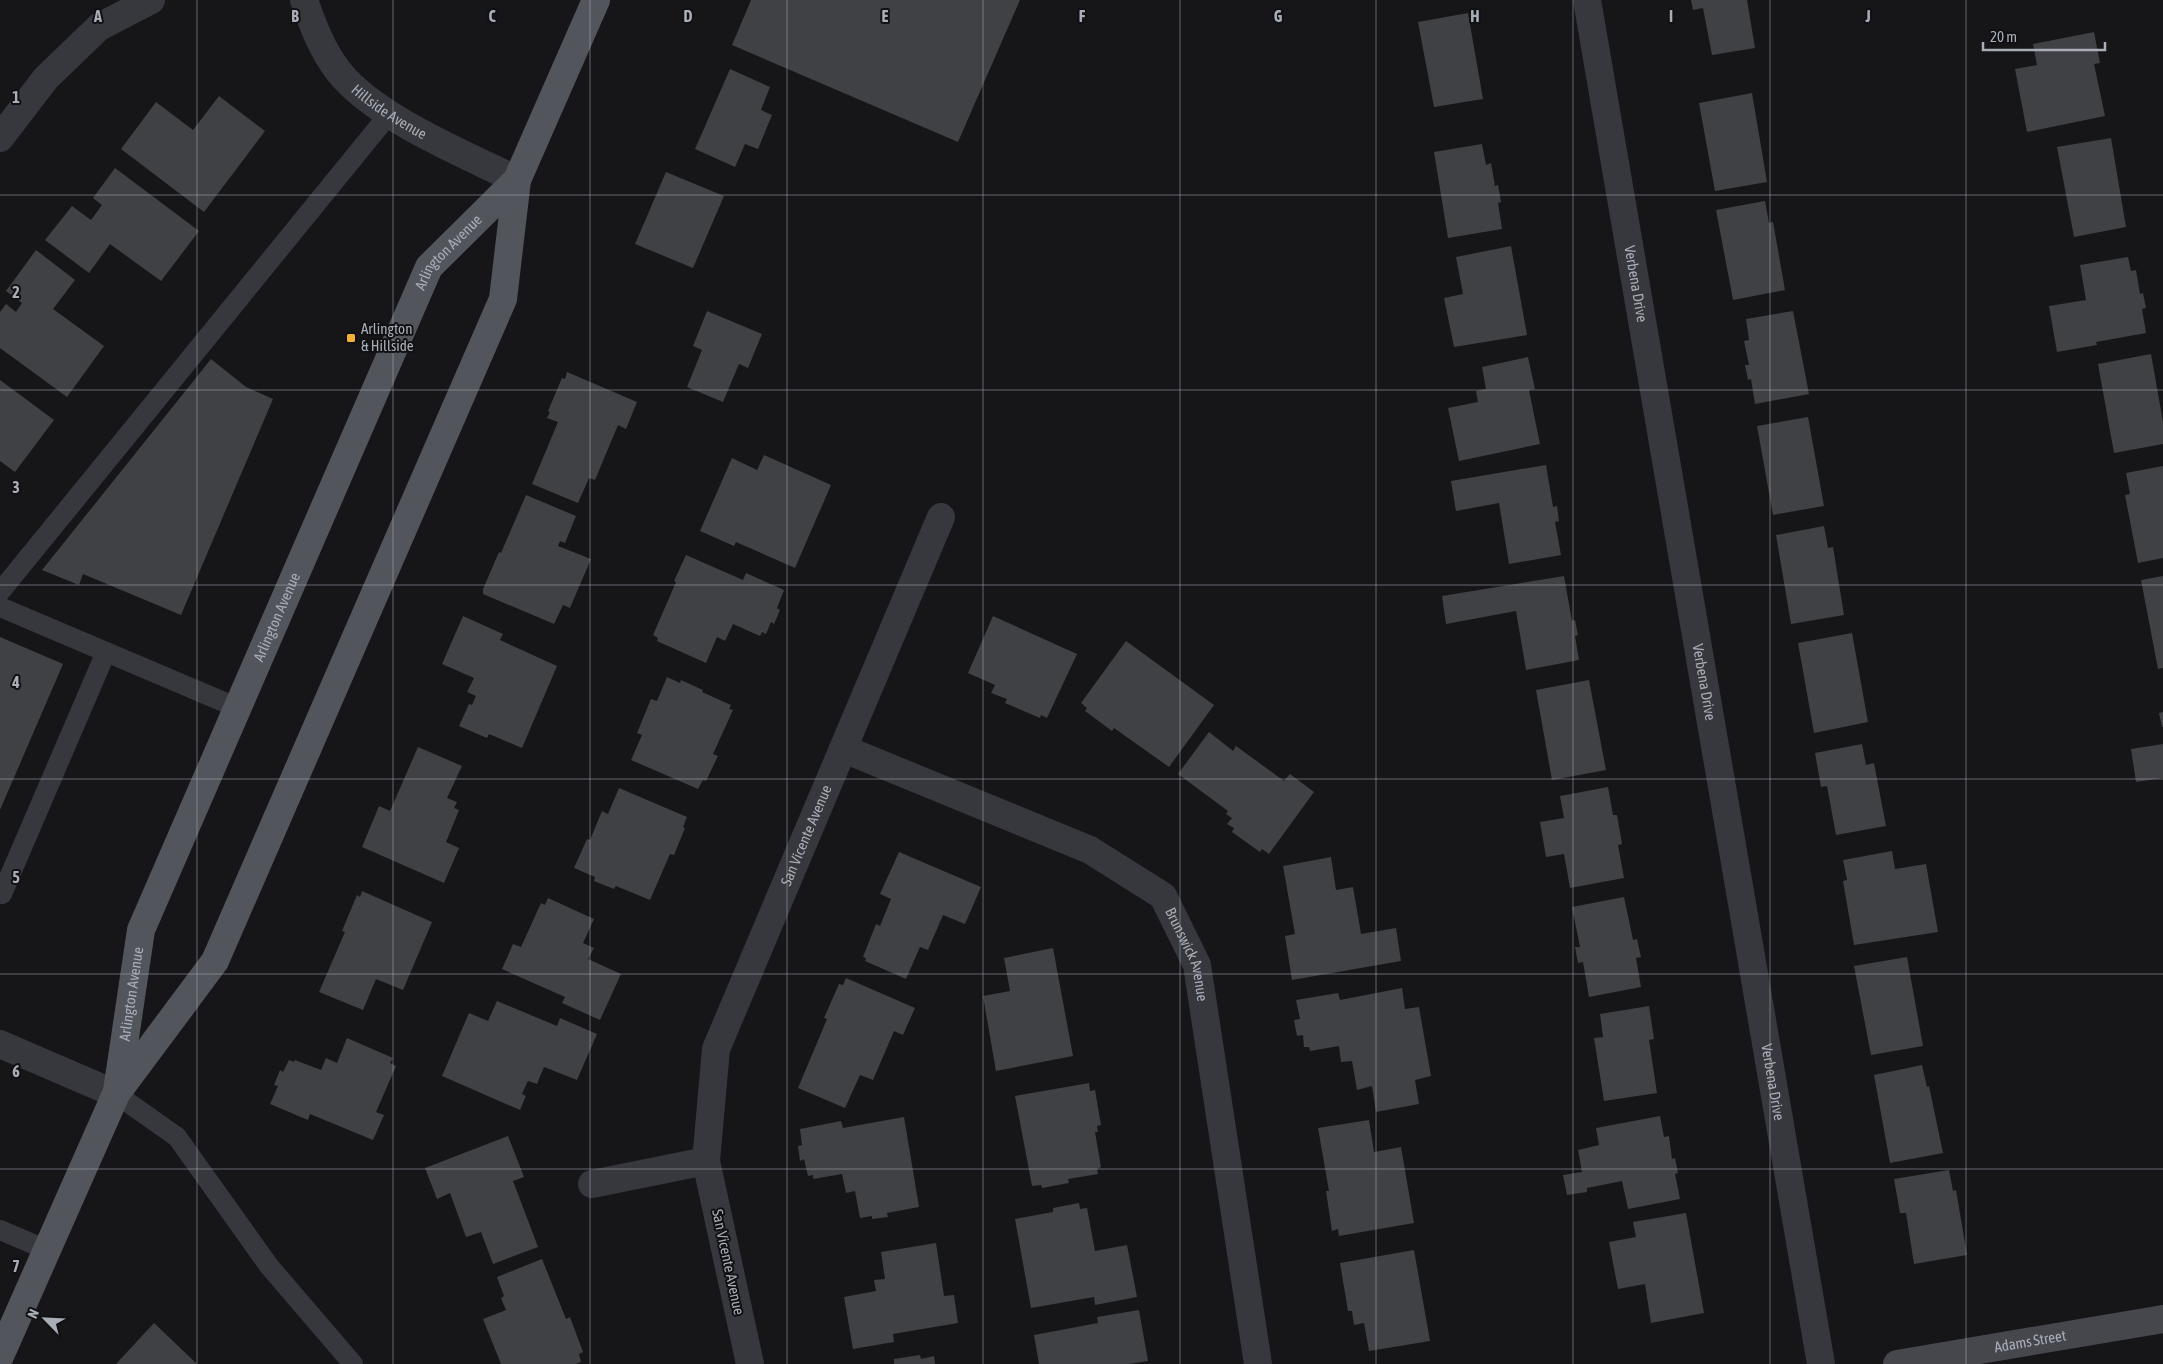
<svg xmlns="http://www.w3.org/2000/svg" width="2163" height="1364" font-family="'Asap Condensed',sans-serif">
<style>
.building{fill:#404145}
.lines{fill:none;stroke-linecap:round;stroke-linejoin:round}
.service{stroke:#37383d;stroke-width:20}
.minor{stroke:#37383d;stroke-width:28}
.tertiary{stroke:#37383d;stroke-width:28}
.secondary{stroke:#45474d;stroke-width:28}
.primary{stroke:#53555c;stroke-width:28}
.grid{fill:none;stroke:#a8adb8;stroke-width:1;stroke-opacity:0.55}
.poi-dot{fill:#f2b134;stroke:#111113;stroke-width:2}
.labels{text-anchor:middle;stroke-width:4;stroke-linejoin:round;paint-order:stroke}
.street-label{font-size:15px;fill:#a8adb8;stroke:#111113}
.poi-label{font-size:15px;fill:#a8adb8;stroke:#111113;text-anchor:start}
.grid-label{font-size:16px;text-anchor:middle;font-weight:bold;fill:#a8adb8;stroke:#111113;stroke-width:4;stroke-linejoin:round;paint-order:stroke}
</style>
<rect width="100%" height="100%" fill="#161618"/>
<g class="building">
<polygon points="751,0 1020,0 958,142 732,45"/>
<polygon points="1691,0 1747,0 1755,48 1712,55 1703,8 1693,10"/>
<polygon points="1468,13 1483,99 1434,107 1418,22"/>
<polygon points="2094,32 2100,63 2094,64 2105,116 2027,132 2015,69 2037,65 2033,44"/>
<polygon points="730,69 770,87 761,110 772,115 758,149 745,144 735,167 695,149"/>
<polygon points="1752,93 1767,182 1715,191 1699,103"/>
<polygon points="219,96 265,131 204,212 121,149 156,102 193,130"/>
<polygon points="2111,138 2126,227 2074,237 2057,147"/>
<polygon points="1482,144 1486,165 1491,163 1495,186 1498,185 1501,202 1498,203 1502,229 1448,238 1434,152"/>
<polygon points="115,168 199,231 161,281 110,244 89,273 45,240 72,206 91,220 102,205 93,198"/>
<polygon points="666,172 724,196 693,268 635,244"/>
<polygon points="1765,201 1769,223 1773,222 1785,290 1733,300 1716,210"/>
<polygon points="1511,246 1527,335 1454,347 1444,298 1463,294 1456,257"/>
<polygon points="36,250 75,280 53,309 104,346 67,397 0,348 0,312 6,304 16,312 22,303 6,291"/>
<polygon points="2128,257 2131,271 2136,270 2140,294 2143,293 2146,308 2142,309 2146,333 2096,342 2097,345 2057,352 2049,306 2086,300 2080,265"/>
<polygon points="707,311 762,334 748,368 739,364 723,402 687,387 702,350 693,346"/>
<polygon points="1793,311 1809,394 1755,404 1751,379 1748,380 1745,365 1749,365 1744,341 1749,340 1746,319"/>
<polygon points="2151,354 2163,422 2163,444 2114,453 2098,364"/>
<polygon points="1528,357 1535,389 1529,390 1540,444 1459,461 1448,408 1478,402 1476,391 1486,389 1482,367"/>
<polygon points="211,359 246,387 273,399 181,615 83,574 79,585 42,570"/>
<polygon points="567,372 637,402 626,429 618,425 595,480 589,478 578,503 532,484 558,422 547,418 550,412 548,411 562,378 565,379"/>
<polygon points="0,380 54,420 15,472 0,461"/>
<polygon points="1808,417 1824,506 1773,515 1757,426"/>
<polygon points="764,455 831,485 795,568 736,542 734,546 700,531 732,458 757,470"/>
<polygon points="1546,465 1553,507 1557,506 1559,521 1555,522 1561,555 1509,564 1499,503 1456,511 1451,481"/>
<polygon points="2163,466 2163,558 2138,563 2125,495 2130,494 2126,473"/>
<polygon points="526,495 576,516 565,543 560,541 558,546 591,559 570,608 563,605 554,624 483,594 483,589 499,552 501,553"/>
<polygon points="1824,526 1828,548 1833,547 1844,615 1791,624 1776,535"/>
<polygon points="686,555 743,580 746,573 784,590 777,608 780,610 774,624 771,622 766,634 762,632 760,636 733,624 725,641 717,637 706,663 657,641 658,638 653,635 676,582 674,581"/>
<polygon points="1564,576 1572,621 1575,620 1578,635 1575,636 1579,660 1526,670 1516,611 1446,624 1442,596"/>
<polygon points="2163,576 2163,668 2158,669 2141,580"/>
<polygon points="463,616 503,634 500,640 557,666 522,748 489,734 487,738 459,726 469,704 472,705 476,696 467,692 474,678 442,664"/>
<polygon points="993,616 1077,654 1047,718 1041,715 1040,718 1005,703 1007,699 991,693 995,685 968,673"/>
<polygon points="1852,633 1868,722 1814,733 1798,643"/>
<polygon points="0,637 63,664 0,810"/>
<polygon points="1126,641 1214,705 1169,767 1114,728 1112,731 1085,711 1087,708 1081,703"/>
<polygon points="667,677 680,683 681,680 703,690 702,692 731,705 729,709 733,710 713,754 718,756 706,781 703,780 698,789 631,760 642,735 637,733 651,699 657,701"/>
<polygon points="1589,680 1606,770 1552,780 1536,690"/>
<polygon points="2163,712 2163,727 2162,727 2159,713"/>
<polygon points="1209,732 1233,751 1236,746 1284,781 1290,774 1314,792 1269,854 1262,849 1260,852 1232,832 1234,828 1227,824 1232,818 1226,814 1228,811 1178,774"/>
<polygon points="1862,744 1866,765 1874,763 1886,826 1836,835 1827,786 1821,787 1815,753"/>
<polygon points="2163,744 2163,778 2136,782 2131,749"/>
<polygon points="418,747 462,766 447,798 457,802 454,808 459,810 446,842 459,848 444,883 362,847 379,806 390,811"/>
<polygon points="1608,787 1613,815 1617,815 1622,844 1618,845 1624,878 1570,888 1564,854 1546,857 1540,822 1564,818 1560,796"/>
<polygon points="619,788 687,817 683,827 685,828 674,855 670,854 650,900 616,886 614,889 594,881 595,877 574,868 587,839 590,840 602,811 608,814"/>
<polygon points="1892,851 1895,869 1926,864 1938,932 1854,945 1843,881 1847,880 1843,860"/>
<polygon points="899,852 981,887 965,924 943,915 928,950 920,947 906,979 865,961 866,958 863,957 876,924 880,926 891,899 880,894"/>
<polygon points="1331,857 1336,890 1353,887 1361,934 1396,928 1401,961 1292,980 1285,936 1295,934 1283,866"/>
<polygon points="362,891 432,922 403,990 376,979 363,1010 319,992 345,932 342,931 357,895 360,897"/>
<polygon points="1624,897 1633,940 1637,939 1641,957 1636,958 1641,987 1589,997 1583,962 1578,963 1575,947 1580,947 1572,907"/>
<polygon points="548,898 594,919 583,943 594,948 588,959 621,974 600,1020 562,1003 565,997 502,969 513,944 521,947 541,903 545,905"/>
<polygon points="1053,948 1073,1056 996,1071 983,996 1010,991 1004,958"/>
<polygon points="1907,957 1923,1046 1871,1055 1854,966"/>
<polygon points="846,978 915,1008 903,1035 894,1031 873,1080 860,1075 845,1108 798,1088 827,1019 824,1018 839,984 843,985"/>
<polygon points="1402,988 1405,1009 1419,1007 1431,1076 1415,1080 1419,1104 1376,1112 1372,1086 1357,1090 1352,1061 1341,1062 1339,1046 1310,1051 1309,1047 1304,1047 1303,1035 1297,1036 1294,1020 1300,1019 1296,1000 1338,993 1340,1000"/>
<polygon points="497,1001 557,1026 560,1018 597,1034 577,1080 544,1067 537,1084 528,1081 522,1094 526,1096 520,1110 442,1076 469,1013 488,1021"/>
<polygon points="1649,1006 1654,1039 1649,1040 1657,1093 1604,1101 1594,1038 1603,1037 1600,1014"/>
<polygon points="347,1038 393,1058 390,1063 396,1066 376,1112 384,1115 373,1140 310,1114 308,1120 270,1104 278,1086 274,1085 280,1070 283,1072 289,1060 294,1062 295,1060 321,1070 326,1058 337,1063"/>
<polygon points="1922,1065 1927,1087 1929,1086 1943,1153 1890,1163 1874,1075"/>
<polygon points="1089,1083 1090,1091 1095,1090 1101,1125 1097,1126 1098,1132 1095,1132 1101,1167 1097,1169 1098,1174 1068,1179 1069,1183 1042,1188 1041,1185 1032,1186 1015,1096"/>
<polygon points="1660,1116 1664,1137 1669,1136 1672,1159 1675,1158 1678,1173 1675,1174 1680,1199 1628,1209 1622,1181 1587,1188 1587,1192 1567,1195 1563,1175 1582,1172 1578,1150 1599,1145 1596,1128"/>
<polygon points="904,1117 919,1207 887,1213 888,1217 872,1219 872,1216 860,1218 855,1191 846,1193 842,1174 813,1179 813,1175 808,1176 804,1159 800,1161 798,1146 802,1145 800,1129 841,1121 843,1128"/>
<polygon points="1369,1120 1374,1152 1401,1147 1414,1223 1339,1236 1338,1229 1332,1231 1326,1191 1329,1191 1318,1128"/>
<polygon points="508,1136 524,1177 513,1181 538,1247 493,1264 481,1232 466,1237 450,1193 437,1199 425,1168"/>
<polygon points="1949,1170 1953,1191 1956,1190 1967,1255 1914,1264 1906,1213 1900,1213 1894,1179"/>
<polygon points="1079,1203 1080,1209 1087,1208 1095,1251 1127,1245 1137,1297 1095,1305 1094,1297 1031,1308 1015,1219 1053,1212 1053,1208"/>
<polygon points="1686,1213 1704,1313 1651,1323 1645,1284 1618,1289 1609,1242 1636,1237 1633,1222"/>
<polygon points="936,1243 944,1296 954,1295 958,1323 893,1334 894,1342 853,1349 844,1297 876,1291 874,1280 885,1279 881,1252"/>
<polygon points="1414,1250 1430,1341 1369,1351 1364,1323 1354,1325 1352,1311 1348,1311 1340,1263"/>
<polygon points="542,1259 566,1319 570,1317 583,1352 579,1354 581,1362 576,1364 501,1364 483,1319 506,1310 501,1298 504,1296 497,1277"/>
<polygon points="1139,1310 1148,1361 1129,1364 1039,1364 1034,1335 1098,1323 1097,1317"/>
<polygon points="154,1323 197,1364 116,1364"/>
<polygon points="920,1355 921,1359 934,1356 935,1364 894,1364 894,1359"/>
</g>
<g class="lines">
<g class="service">
<polyline points="0,592 390,113"/>
<polyline points="0,607 238,708"/>
<polyline points="0,893 2,894 106,652"/>
<polyline points="116,1094 177,1137 269,1266 353,1364"/>
<polyline points="0,1230 47,1250"/>
</g>
<g class="minor">
<path id="s1" d="M 1587,0 L 1821,1364"/>
<polyline points="0,138 46,78 99,27 151,0"/>
<path id="s2" d="M 844,749 L 1090,850 L 1163,896 L 1197,965 L 1258,1364"/>
<polyline points="0,1044 116,1094"/>
<polyline points="592,1184 706,1161"/>
<path id="s3" d="M 750,1364 L 706,1161 L 716,1049 L 941,517"/>
</g>
<path class="tertiary" id="s4" d="M 304,0 C 313,26 322,50 339,72 C 376,118 464,154 517,180"/>
<path class="secondary" id="s5" d="M 1897,1364 L 2163,1319"/>
<g class="primary">
<path id="s6" d="M 117,1091 L 141,930 L 429,267 L 517,180"/>
<polyline points="0,1356 116,1094 215,961 503,299 517,180 596,0"/>
</g>
</g>
<path class="grid" d="M 197,0 L 197,1364M 393,0 L 393,1364M 590,0 L 590,1364M 787,0 L 787,1364M 983,0 L 983,1364M 1180,0 L 1180,1364M 1376,0 L 1376,1364M 1573,0 L 1573,1364M 1770,0 L 1770,1364M 1966,0 L 1966,1364M 0,195 L 2163,195M 0,390 L 2163,390M 0,585 L 2163,585M 0,779 L 2163,779M 0,974 L 2163,974M 0,1169 L 2163,1169"/>
<rect class="poi-dot" x="346" y="333" width="10" height="10" rx="2.5"/>
<g class="labels">
<g class="street-label">
<text dy="5" stroke="none"><textPath href="#s4" startOffset="145">Hillside Avenue</textPath></text>
<text dy="5" stroke="none"><textPath href="#s6" startOffset="909">Arlington Avenue</textPath></text>
<text dy="5" stroke="none"><textPath href="#s1" startOffset="288">Verbena Drive</textPath></text>
<text dy="5" stroke="none"><textPath href="#s6" startOffset="504">Arlington Avenue</textPath></text>
<text dy="5" stroke="none"><textPath href="#s1" startOffset="692">Verbena Drive</textPath></text>
<text dy="5" stroke="none"><textPath href="#s3" startOffset="552">San Vicente Avenue</textPath></text>
<text dy="5" stroke="none"><textPath href="#s2" startOffset="416">Brunswick Avenue</textPath></text>
<text dy="5" stroke="none"><textPath href="#s6" startOffset="98">Arlington Avenue</textPath></text>
<text dy="5" stroke="none"><textPath href="#s1" startOffset="1098">Verbena Drive</textPath></text>
<text transform="translate(728 1262) rotate(78)" y="5">San Vicente Avenue</text>
<text dy="5" stroke="none"><textPath href="#s5" startOffset="135">Adams Street</textPath></text>
</g>
<g class="poi-label">
<text x="361" y="334">Arlington<tspan x="361" dy="17">&amp; Hillside</tspan></text>
</g>
</g>
<g class="grid-label">
<text x="98" y="22">A</text>
<text x="295" y="22">B</text>
<text x="492" y="22">C</text>
<text x="688" y="22">D</text>
<text x="885" y="22">E</text>
<text x="1082" y="22">F</text>
<text x="1278" y="22">G</text>
<text x="1475" y="22">H</text>
<text x="1671" y="22">I</text>
<text x="1868" y="22">J</text>
<text x="16" y="103">1</text>
<text x="16" y="298">2</text>
<text x="16" y="493">3</text>
<text x="16" y="688">4</text>
<text x="16" y="883">5</text>
<text x="16" y="1077">6</text>
<text x="16" y="1272">7</text>
</g>
<g transform="translate(45 1319) rotate(294)" stroke="#111113" stroke-width="4" paint-order="stroke">
<path d="M0-4L9 19L0 12L-9 19Z" fill="#a8adb8"/>
<text y="-8" font-size="14" font-weight="bold" text-anchor="middle" fill="#a8adb8">N</text>
</g>
<path d="M1983 42v8h122v-8" fill="none" stroke="#a8adb8" stroke-width="2.5"/>
<text x="1990" y="42" font-size="15" fill="#a8adb8" stroke="#111113" stroke-width="4" paint-order="stroke">20 m</text>
</svg>
